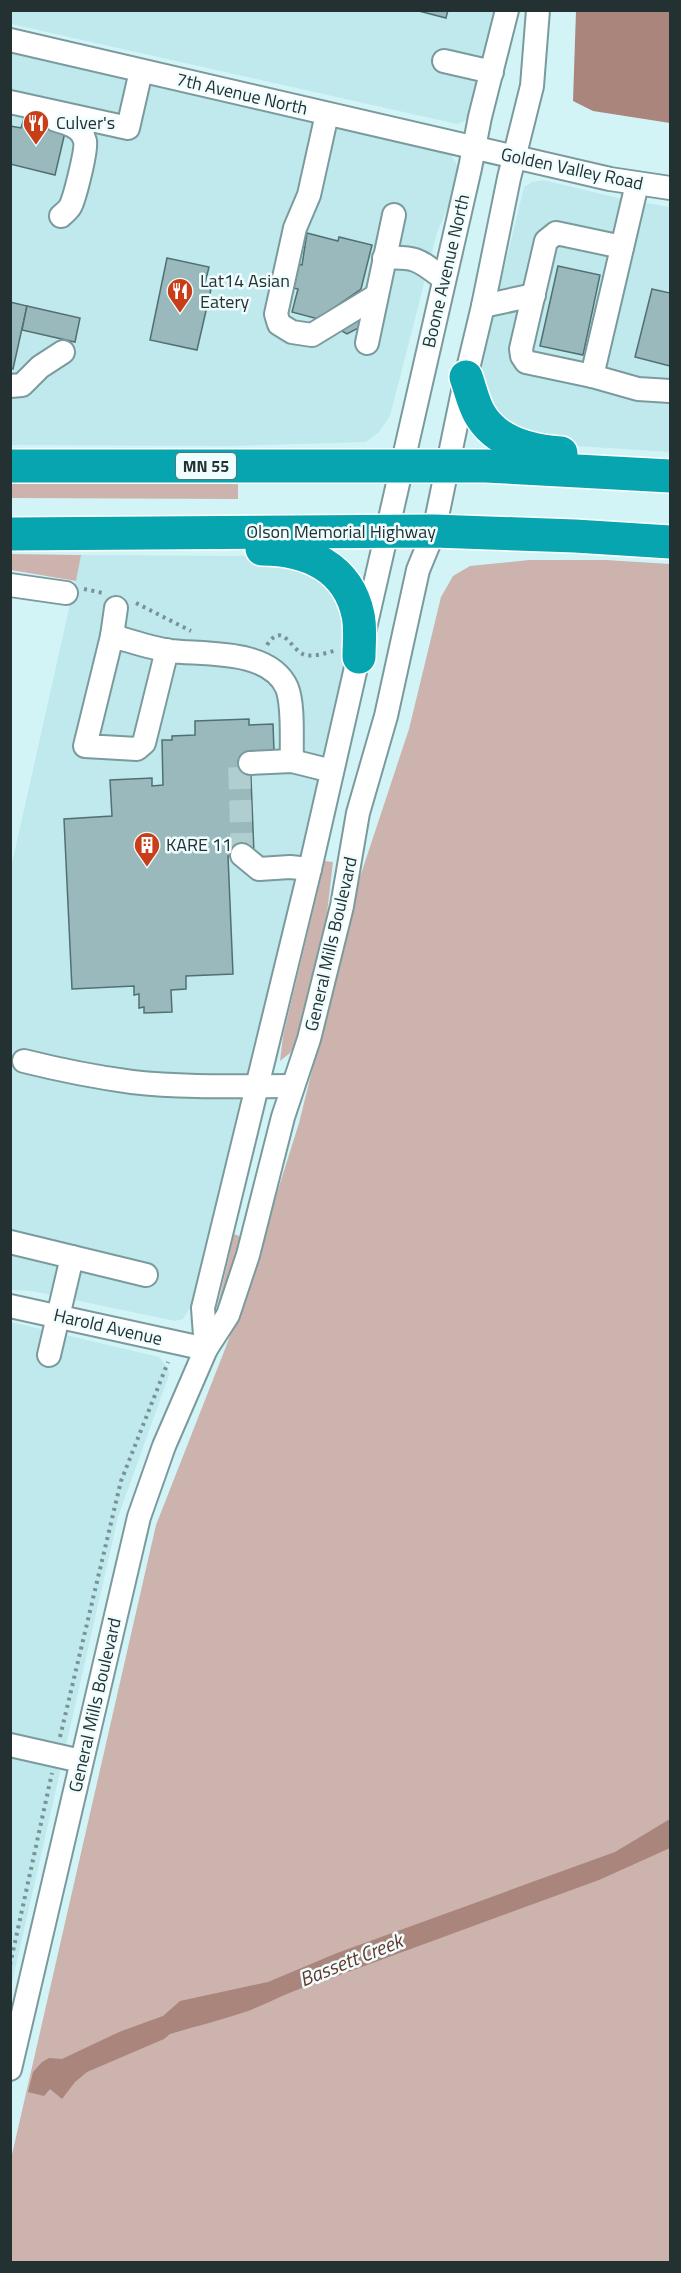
<svg xmlns="http://www.w3.org/2000/svg" width="681" height="2273" font-family="'Titillium Web',sans-serif">
<style>
.built{fill:#bfe9ed}
.green{fill:#ccb3ad}
.water{fill:#a9857c}
.building{fill:#99b9bc;stroke:#517072;stroke-width:1.5}
.lines{fill:none;stroke-linecap:round;stroke-linejoin:round}
.minor-tunnel{stroke:#b0cdd0;stroke-width:22;stroke-dasharray:22 11;stroke-linecap:butt}
.minor-casing{stroke:#7b9a9d;stroke-width:26}
.highway-casing{stroke:#fff;stroke-width:36}
.path{stroke:#7b9294;stroke-width:4;stroke-dasharray:3 4.5;stroke-linecap:butt}
.minor{stroke:#fff;stroke-width:22}
.highway{stroke:#07a5b0;stroke-width:33}
.labels{text-anchor:middle;stroke-width:5;stroke-linejoin:round;paint-order:stroke}
.shield{fill:#f0fdfe;stroke:#616e6f;stroke-width:1.5}
.shield-label{font-size:16px;font-weight:bold;fill:#243132}
.street-label{font-size:18px;fill:#243132;stroke:#f0fdfe}
.poi-label{font-size:18px;fill:#243132;stroke:#f0fdfe;text-anchor:start}
.water-label{font-size:20px;font-style:italic;fill:#683528;stroke:#f0fdfe}
</style>
<rect width="100%" height="100%" fill="#d3f4f7"/>
<g class="built">
<polygon points="11,10 495,11 472,109 467,120 457,124 11,24"/>
<polygon points="11,53 451,155 458,166 458,182 437,233 390,416 379,432 366,442 232,446 11,445"/>
<polygon points="543,180 622,199 670,207 670,452 545,444 513,436 482,390 481,363 524,187 532,182"/>
<polygon points="81,555 271,556 306,565 342,604 347,650 242,1111 190,1308 183,1319 175,1321 32,1291 11,1290 11,868"/>
<polygon points="11,1322 159,1357 168,1368 169,1375 118,1517 11,1987"/>
</g>
<g class="green">
<polygon points="238,481 238,499 11,498 11,483"/>
<polygon points="11,554 81,555 76,581 11,570"/>
<polygon points="529,560 606,560 670,564 670,2262 11,2262 11,2159 156,1525 227,1344 255,1263 299,1123 360,877 409,729 441,597 453,576 470,566"/>
<polygon points="325,861 333,862 326,922 297,1040 290,1053 280,1061 283,1036"/>
<polygon points="234,1234 239,1236 240,1246 219,1310 217,1309"/>
</g>
<g class="water">
<polygon points="576,11 670,11 670,123 593,111 573,101"/>
<path d="M 670,1819 L 670,1848 L 599,1880 L 318,1983 C 294,1989 271,2002 248,2011 C 222,2020 196,2026 170,2034 L 164,2039 L 87,2072 L 75,2082 L 62,2099 L 50,2089 L 44,2096 L 28,2092 L 33,2072 L 42,2062 L 49,2058 L 62,2059 L 119,2032 L 163,2016 L 180,2001 L 268,1982 L 337,1953 L 615,1852 Z"/>
</g>
<g class="building">
<polygon points="415,10 448,10 446,18"/>
<polygon points="24,118 66,128 55,175 10,164 10,126 21,128"/>
<polygon points="307,233 338,241 339,237 372,245 361,289 318,319 292,312 298,289 293,288 299,264 302,265"/>
<polygon points="167,258 209,267 204,287 211,289 197,350 150,340"/>
<polygon points="558,266 600,275 583,355 540,346"/>
<polygon points="652,289 670,293 670,366 635,357"/>
<polygon points="347,299 362,326 347,334 319,318"/>
<polygon points="10,302 27,306 13,369 10,368"/>
<polygon points="27,306 80,318 75,342 22,330"/>
<polygon points="249,719 249,725 273,724 274,751 250,752 254,855 228,856 233,974 186,976 186,989 171,990 172,1012 144,1013 144,1007 139,1008 139,994 134,995 134,986 72,989 64,819 112,816 110,780 152,778 152,786 163,785 162,740 172,740 172,736 195,735 195,721"/>
</g>
<g class="lines">
<polyline class="minor-tunnel" points="242,855 239,764 250,763"/>
<g class="minor-casing">
<g id="minor">
<polyline points="10,40 610,179 670,188"/>
<polyline points="444,61 492,72"/>
<polyline points="10,102 128,128 141,71"/>
<polyline points="327,114 309,195 295,228 276,314 279,324 292,332 312,335 376,296"/>
<path d="M 56,120 C 67,123 82,127 85,141 C 87,150 75,196 71,205 C 69,210 65,212 61,216"/>
<polyline points="622,247 556,233 546,241 521,349 522,356 526,362 592,376 638,389 670,391"/>
<path d="M 384,258 C 416,256 419,260 444,279"/>
<polyline points="483,306 534,295"/>
<polyline points="367,343 394,215"/>
<polyline points="592,376 637,184"/>
<polyline points="10,386 22,385 40,367 63,352"/>
<polyline points="10,585 66,593"/>
<polyline points="112,636 116,608"/>
<path d="M 167,650 L 144,743 L 137,749 L 85,746 L 112,636 C 131,641 151,648 170,651 C 206,655 270,649 287,688 C 294,706 291,741 292,761"/>
<polyline points="250,763 292,761 332,771"/>
<polyline points="242,855 259,869 290,867 310,869"/>
<path d="M 24,1061 C 60,1070 95,1077 132,1082 C 185,1088 240,1086 293,1086"/>
<polyline points="10,1242 146,1275"/>
<polyline points="10,1306 206,1349"/>
<polyline points="206,1349 203,1308 310,869 470,168 480,117 507,10"/>
<polyline points="49,1355 72,1257"/>
<polyline points="10,1745 81,1761"/>
<polyline points="10,2069 139,1517 164,1446 206,1349 228,1315 248,1255 283,1117 309,1039 342,906 358,813 386,716 418,570 434,531 466,377 483,306 509,178 532,86 538,10"/>
</g>
</g>
<g class="highway-casing">
<g id="highway">
<path d="M 466,377 C 470,388 473,402 479,413 C 495,442 530,451 561,453"/>
<polyline points="10,466 486,466 670,476"/>
<polyline points="10,534 434,531 575,536 670,542"/>
<path d="M 262,549 C 307,549 348,567 358,615 C 361,628 359,644 359,657"/>
</g>
</g>
<g class="path">
<polyline points="84,589 103,593"/>
<polyline points="136,603 191,631"/>
<path d="M 267,645 C 283,620 291,651 305,655 C 315,657 325,653 334,651"/>
<polyline points="60,1737 121,1481 168,1362"/>
<polyline points="10,1965 52,1773"/>
</g>
<use href="#minor" class="minor"/>
<use href="#highway" class="highway"/>
</g>
<defs>
<g id="restaurant-pin" transform="scale(1.35)"><path d="M0 17L-7.5 6A9.5 9.5 0 1 1 7.5 6Z" fill="#c73e19" stroke="#f0fdfe"/><path d="M-5-6h1v4h1v-4h1v4h1v-4h1v5L-1.5 .5V6h-2V.5L-5-1ZM5-6V6H3V1.5H1.5Q1.5-4 5-6Z" fill="#fff"/></g>
<g id="building-pin" transform="scale(1.35)"><path d="M0 17L-7.5 6A9.5 9.5 0 1 1 7.5 6Z" fill="#c73e19" stroke="#f0fdfe"/><path d="M-4-6H4V6H1V3H-1V6H-4ZM-2.5-4.3h1.7v1.8h-1.7ZM.8-4.3h1.7v1.8H.8ZM-2.5-1h1.7V.8h-1.7ZM.8-1h1.7V.8H.8Z" fill="#fff"/></g>
</defs>
<g fill-rule="evenodd">
<use href="#restaurant-pin" x="36" y="123"/>
<use href="#restaurant-pin" x="180" y="291"/>
<use href="#building-pin" x="147" y="845"/>
</g>
<g class="labels">
<rect class="shield" x="176" y="453" width="60" height="26" rx="4.5"/>
<g class="shield-label">
<text x="206" y="472">MN 55</text>
</g>
<g class="street-label">
<text transform="translate(242 94) rotate(13)" y="6">7th Avenue North</text>
<text transform="translate(572 169) rotate(12)" y="6">Golden Valley Road</text>
<text transform="translate(446 271) rotate(-77)" y="6">Boone Avenue North</text>
<text x="341" y="538">Olson Memorial Highway</text>
<text transform="translate(331 944) rotate(-77)" y="6">General Mills Boulevard</text>
<text transform="translate(108 1327) rotate(13)" y="6">Harold Avenue</text>
<text transform="translate(95 1705) rotate(-77)" y="6">General Mills Boulevard</text>
</g>
<g class="poi-label">
<text x="56" y="129">Culver's</text>
<text x="200" y="287">Lat14 Asian<tspan x="200" dy="21">Eatery</tspan></text>
<text x="166" y="851">KARE 11</text>
</g>
<g class="water-label">
<text transform="translate(351 1960) rotate(-22)" y="7">Bassett Creek</text>
</g>
</g>
<rect width="681" height="2273" fill="none" stroke="#243132" stroke-width="24"/>
</svg>
